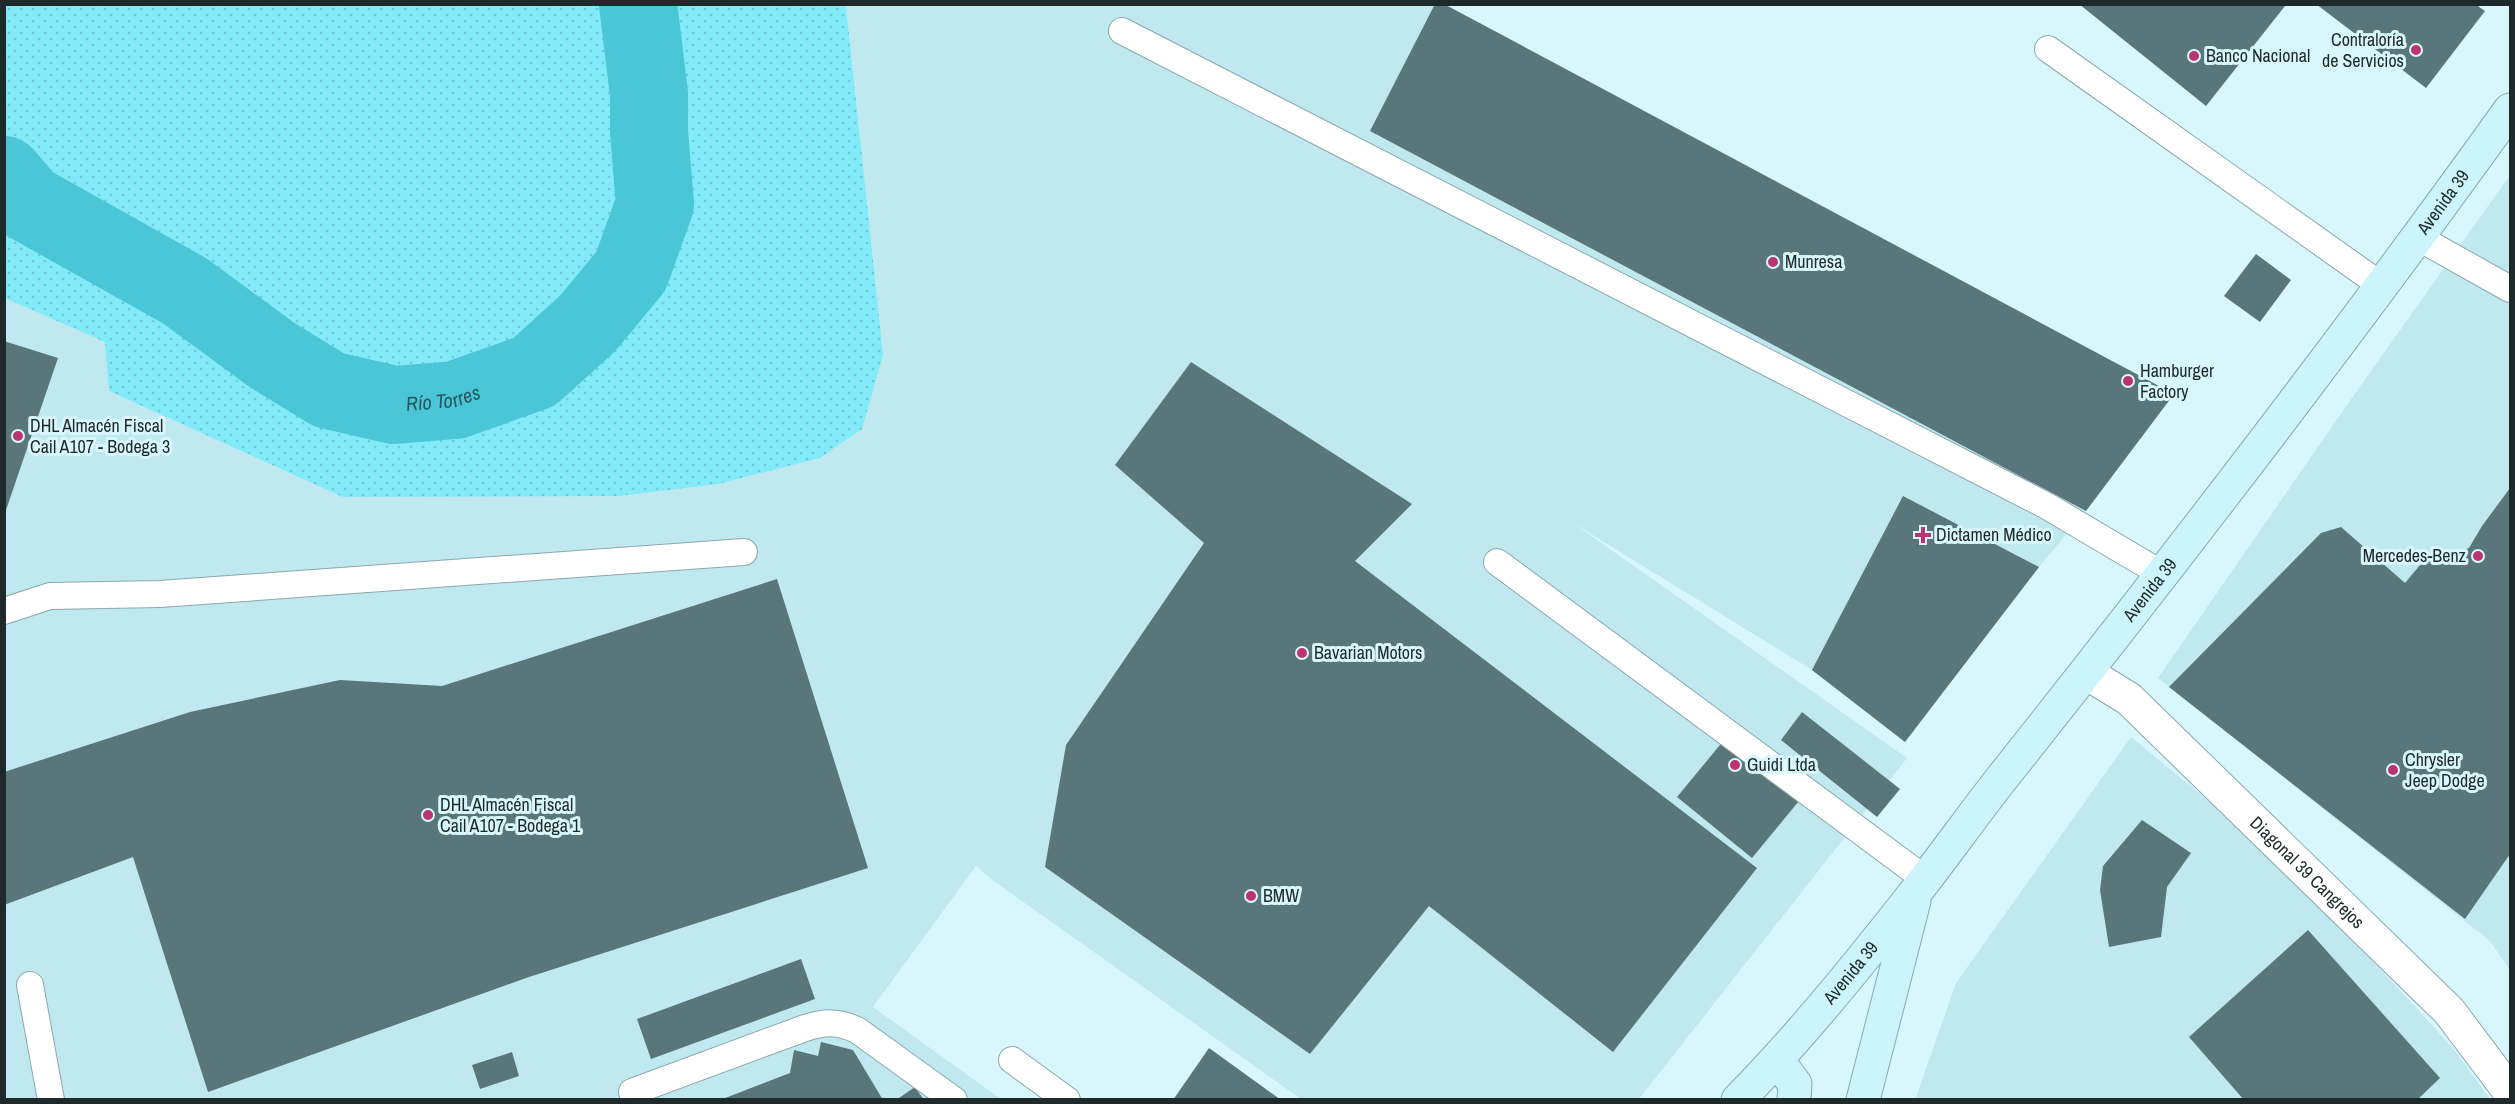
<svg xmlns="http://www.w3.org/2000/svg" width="2515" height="1104" font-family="'Archivo Narrow',sans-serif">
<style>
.built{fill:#c0e9ef}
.grass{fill:url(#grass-dots)}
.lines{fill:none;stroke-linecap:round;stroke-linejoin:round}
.river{stroke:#4ac6d6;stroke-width:78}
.building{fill:#59767a}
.service-casing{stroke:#8aa8ad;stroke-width:28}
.minor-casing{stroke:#8aa8ad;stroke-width:35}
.secondary-casing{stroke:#8aa8ad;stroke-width:35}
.service{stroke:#fff;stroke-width:26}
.minor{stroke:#fff;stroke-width:33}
.secondary{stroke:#cbf5fb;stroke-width:33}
.poi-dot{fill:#bc3371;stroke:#d7f7fc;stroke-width:2}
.labels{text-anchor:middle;stroke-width:6;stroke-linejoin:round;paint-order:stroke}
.poi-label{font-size:18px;fill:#1d292a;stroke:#d7f7fc;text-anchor:start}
.street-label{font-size:18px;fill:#1d292a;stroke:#d7f7fc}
.water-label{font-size:20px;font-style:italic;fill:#255960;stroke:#d7f7fc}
</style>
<defs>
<pattern id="grass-dots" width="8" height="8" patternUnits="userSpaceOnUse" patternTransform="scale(1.5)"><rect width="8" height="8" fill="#83eaf9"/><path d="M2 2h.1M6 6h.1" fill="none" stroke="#71c9d6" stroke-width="1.8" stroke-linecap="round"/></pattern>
</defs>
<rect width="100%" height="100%" fill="#d7f7fc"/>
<g class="built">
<polygon points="846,5 1442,5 2174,394 2086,511 2039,567 1905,742 1812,670 1573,523 1907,758 1639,1099 1301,1099 991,879 976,866 873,1007 1001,1099 5,1099 4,228 860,137"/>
<polygon points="2510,175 2510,970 2490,941 2158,678 2349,402"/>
<polygon points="2131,737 2279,859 2453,1048 2490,1099 1915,1100 1956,983"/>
</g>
<polygon class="grass" points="5,4 846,5 883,355 862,429 820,458 718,484 619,496 343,497 109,391 105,342 5,298"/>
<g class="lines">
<path class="river" id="s1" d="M 4,175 L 28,203 L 185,291 L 272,355 L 329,390 L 394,405 L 455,400 L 534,372 L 588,323 L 631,271 L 655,204 L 649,132 L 649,94 L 638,4"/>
</g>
<g class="building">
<polygon points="1435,4 1444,4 2174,394 2086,511 1370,131"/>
<polygon points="2079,4 2283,4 2285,6 2206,106"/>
<polygon points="2316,4 2475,4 2485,11 2426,88"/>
<polygon points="2256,254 2291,280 2260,322 2224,296"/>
<polygon points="4,341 58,358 5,513 4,513"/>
<polygon points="1191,362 1412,504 1355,561 1757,868 1613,1052 1429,906 1310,1054 1045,867 1066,745 1204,543 1115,465"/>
<polygon points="2510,488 2510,854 2465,919 2169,687 2321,533 2341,527 2405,583 2420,565 2469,548 2482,526"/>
<polygon points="1903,496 2039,567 1905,742 1812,670"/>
<polygon points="777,579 868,868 529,977 208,1092 133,857 4,905 4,772 190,712 340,680 442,686"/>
<polygon points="1802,712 1900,789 1877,817 1781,740"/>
<polygon points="1729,734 1803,796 1752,858 1677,797"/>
<polygon points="2142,820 2191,853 2167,887 2161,937 2109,947 2100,890 2103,866"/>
<polygon points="2308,930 2440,1078 2417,1100 2244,1100 2189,1037"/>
<polygon points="801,959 815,999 651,1059 637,1019"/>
<polygon points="821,1042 853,1050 883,1100 720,1100 790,1073 794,1050 818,1056"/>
<polygon points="1209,1048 1281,1100 1173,1100"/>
<polygon points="512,1052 519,1076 480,1089 472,1065"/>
<polygon points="915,1087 924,1100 896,1100"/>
</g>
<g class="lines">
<g class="service-casing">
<g id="service">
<polyline points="1122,31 2047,506 2162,574"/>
<polyline points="2048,49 2382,286"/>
<polyline points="2419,238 2510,289"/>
<polyline points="1497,562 1925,879"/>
<polyline points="4,611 50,596 160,594 744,552"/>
<polyline points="30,985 51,1100"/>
<polyline points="1012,1060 1067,1100"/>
<path d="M 635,1100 L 632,1092 L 805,1028 C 825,1022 837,1021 857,1030 L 954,1100"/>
</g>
</g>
<g class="minor-casing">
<g id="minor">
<path id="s2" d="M 2087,673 L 2129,699 L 2449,1011 L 2510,1092"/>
</g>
</g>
<g class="secondary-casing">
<g id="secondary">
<polyline points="1777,1060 1795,1084 1794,1100"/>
<path id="s3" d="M 1738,1100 C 1801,1036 1859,964 1914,894 C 1944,856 1972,816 2002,778 C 2176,559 2347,337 2510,110"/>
<polyline points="1863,1100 1914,901"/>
</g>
</g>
<use href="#service" class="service"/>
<use href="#minor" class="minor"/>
<use href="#secondary" class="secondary"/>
</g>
<g class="poi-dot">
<circle cx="2416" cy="50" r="6"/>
<circle cx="2194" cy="56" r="6"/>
<circle cx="1773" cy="262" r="6"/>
<circle cx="2128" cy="381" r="6"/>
<circle cx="18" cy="436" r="6"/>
<path d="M1920 526h6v6h6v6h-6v6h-6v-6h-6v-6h6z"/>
<circle cx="2478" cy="556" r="6"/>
<circle cx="1302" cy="653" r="6"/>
<circle cx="1735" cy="765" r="6"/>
<circle cx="2393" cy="770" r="6"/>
<circle cx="428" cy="815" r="6"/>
<circle cx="1251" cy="896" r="6"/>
</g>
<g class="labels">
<g class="poi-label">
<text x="2404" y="46" text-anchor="end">Contraloría<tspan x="2404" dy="21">de Servicios</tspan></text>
<text x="2206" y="62">Banco Nacional</text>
<text x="1785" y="268">Munresa</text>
<text x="2140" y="377">Hamburger<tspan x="2140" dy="21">Factory</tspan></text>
<text x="30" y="432">DHL Almacén Fiscal<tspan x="30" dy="21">Cail A107 - Bodega 3</tspan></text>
<text x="1936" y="541">Dictamen Médico</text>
<text x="2466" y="562" text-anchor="end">Mercedes-Benz</text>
<text x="1314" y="659">Bavarian Motors</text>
<text x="2405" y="766">Chrysler<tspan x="2405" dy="21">Jeep Dodge</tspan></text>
<text x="1747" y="771">Guidi Ltda</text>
<text x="440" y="811">DHL Almacén Fiscal<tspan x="440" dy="21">Cail A107 - Bodega 1</tspan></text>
<text x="1263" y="902">BMW</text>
</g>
<g class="street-label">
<text dy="6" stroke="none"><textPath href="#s3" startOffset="1142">Avenida 39</textPath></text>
<text dy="6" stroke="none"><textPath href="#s3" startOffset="656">Avenida 39</textPath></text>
<text dy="6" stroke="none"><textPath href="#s2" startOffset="298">Diagonal 39 Cangrejos</textPath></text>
<text dy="6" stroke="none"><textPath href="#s3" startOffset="170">Avenida 39</textPath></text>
</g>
<g class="water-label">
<text dy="7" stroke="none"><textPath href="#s1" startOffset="508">Río Torres</textPath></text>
</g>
</g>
<rect width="2515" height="1104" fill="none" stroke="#1d292a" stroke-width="12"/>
</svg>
